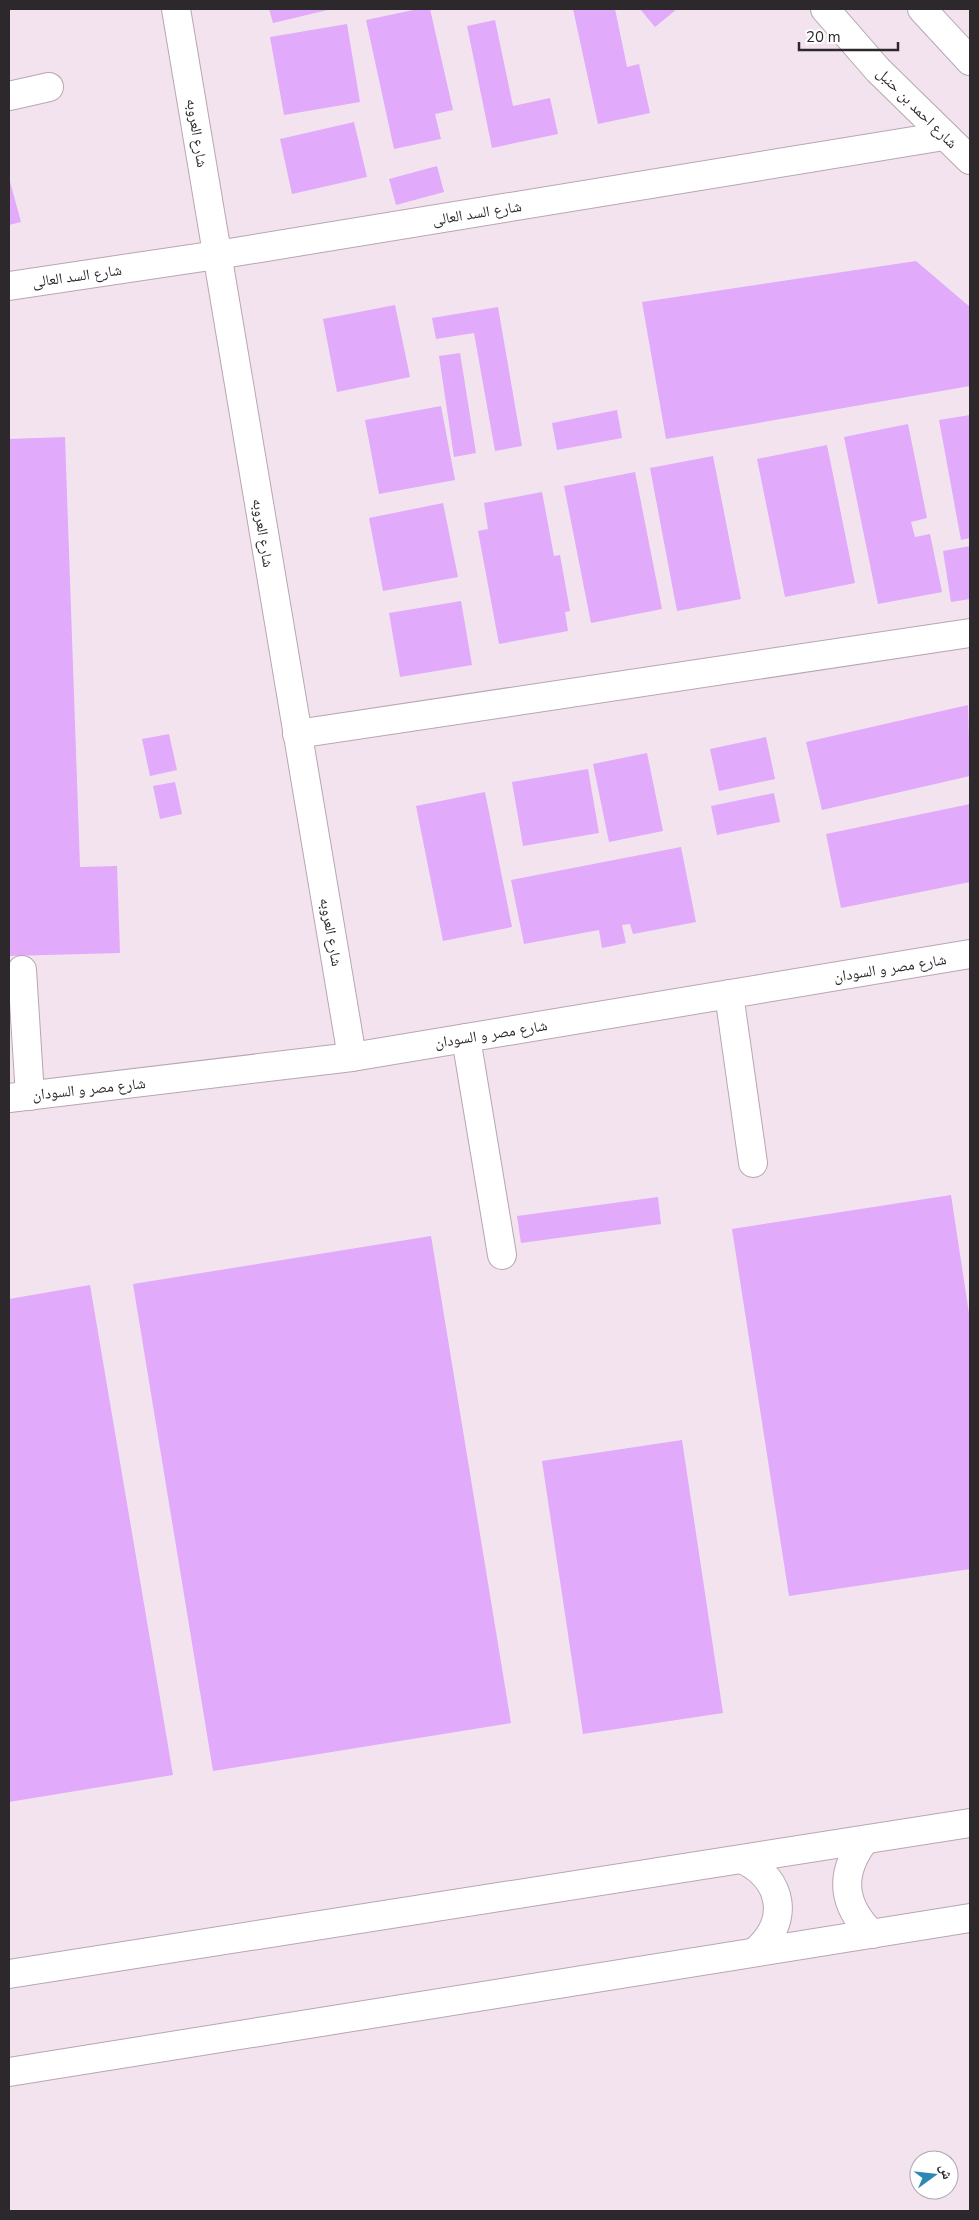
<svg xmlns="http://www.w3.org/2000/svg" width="979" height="2220" font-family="'Nunito Sans','Noto Naskh Arabic',sans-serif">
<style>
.building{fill:#e1aafa}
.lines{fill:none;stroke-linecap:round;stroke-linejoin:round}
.minor-casing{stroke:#b6a7b2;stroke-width:30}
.minor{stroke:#fff;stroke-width:28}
.labels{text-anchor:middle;stroke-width:4.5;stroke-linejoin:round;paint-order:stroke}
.street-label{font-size:15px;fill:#2d282c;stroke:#fff}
</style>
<rect width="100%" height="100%" fill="#f3e3ef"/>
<g class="building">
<polygon points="269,9 332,9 273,23"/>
<polygon points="418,9 430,9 453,110 435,114 441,139 394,149 366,20"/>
<polygon points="573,9 615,9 627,67 639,64 650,113 598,124"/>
<polygon points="640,9 677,9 655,27"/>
<polygon points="495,20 513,106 550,98 558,134 492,148 467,26"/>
<polygon points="347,24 360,102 284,115 270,37"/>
<polygon points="354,122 367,177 292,194 280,139"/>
<polygon points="437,166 444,192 396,205 389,179"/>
<polygon points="9,178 21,222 9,225"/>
<polygon points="916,261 970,307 970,386 666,439 642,302"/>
<polygon points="395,305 410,377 337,392 323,319"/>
<polygon points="498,307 522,446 495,451 474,333 436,339 432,318"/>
<polygon points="460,353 476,453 454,457 439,356"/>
<polygon points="441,406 455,480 379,494 365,420"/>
<polygon points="617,410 622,438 557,450 552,423"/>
<polygon points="970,415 970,538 961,540 939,420"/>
<polygon points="908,424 927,518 911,522 915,537 930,534 942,592 878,604 844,437"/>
<polygon points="65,437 80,867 117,866 120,953 9,956 9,439"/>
<polygon points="827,445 855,583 785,597 757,459"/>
<polygon points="713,456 741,599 677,611 650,468"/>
<polygon points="635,472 662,609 591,623 564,486"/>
<polygon points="542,492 554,556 560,555 570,611 565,612 568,631 499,644 478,531 488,529 484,503"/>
<polygon points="443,503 458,577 383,591 369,518"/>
<polygon points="970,546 970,599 951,602 943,551"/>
<polygon points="461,601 472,665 400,677 389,613"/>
<polygon points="968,705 970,776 822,810 806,742"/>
<polygon points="169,734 177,770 150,776 142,739"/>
<polygon points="766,737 775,779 719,791 710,749"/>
<polygon points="647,753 663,831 609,842 593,764"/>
<polygon points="588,769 599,833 523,846 512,782"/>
<polygon points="175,782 182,814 160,819 153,786"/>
<polygon points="485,792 512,927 443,941 416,806"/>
<polygon points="774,793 780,822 717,835 711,806"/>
<polygon points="970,804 970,882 841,908 826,834"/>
<polygon points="681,847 696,922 633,934 630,924 622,925 626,943 602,948 599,930 524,944 511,880"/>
<polygon points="951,1195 970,1320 970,1569 789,1596 732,1229"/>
<polygon points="658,1197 661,1224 521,1243 517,1216"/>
<polygon points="431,1236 511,1723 213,1771 133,1284"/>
<polygon points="90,1285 173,1775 9,1802 9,1299"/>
<polygon points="682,1440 723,1713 583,1734 542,1461"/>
</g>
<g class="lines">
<g class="minor-casing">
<g id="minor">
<polyline points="176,9 352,1057"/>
<polyline points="825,9 878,70 970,160"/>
<polyline points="922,9 970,61"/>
<polyline points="9,96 49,87"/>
<polyline points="9,286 217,255 944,136"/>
<polyline points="297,734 970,633"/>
<polyline points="22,970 30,1096"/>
<polyline points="729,994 753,1163"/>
<polyline points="466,1038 502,1255"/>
<polyline points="9,1098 352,1057 970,954"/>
<path d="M 864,1841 C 839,1874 842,1905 872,1934"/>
<path d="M 744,1860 C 783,1880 790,1921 756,1951"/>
<polyline points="9,1974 970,1823"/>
<polyline points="9,2072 970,1918"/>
</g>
</g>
<use href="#minor" class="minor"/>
</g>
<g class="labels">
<g class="street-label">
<text transform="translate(917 108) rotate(45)" y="5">شارع احمد بن حنبل</text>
<text transform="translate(197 133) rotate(81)" y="5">شارع العروبه</text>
<text transform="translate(477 213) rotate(-9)" y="5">شارع السد العالى</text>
<text transform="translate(77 276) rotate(-8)" y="5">شارع السد العالى</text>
<text transform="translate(263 533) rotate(81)" y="5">شارع العروبه</text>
<text transform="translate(331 932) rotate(80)" y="5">شارع العروبه</text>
<text transform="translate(890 968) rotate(-9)" y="5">شارع مصر و السودان</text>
<text transform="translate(491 1034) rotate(-9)" y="5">شارع مصر و السودان</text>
<text transform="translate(89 1089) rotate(-6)" y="5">شارع مصر و السودان</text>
</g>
</g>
<rect width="979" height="2220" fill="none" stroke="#2d282c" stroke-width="20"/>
<g transform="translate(934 2175) rotate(75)"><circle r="24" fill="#ffffff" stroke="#aba9ab"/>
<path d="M0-4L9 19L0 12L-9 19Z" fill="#2d88b5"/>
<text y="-8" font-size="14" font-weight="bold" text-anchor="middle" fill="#2d282c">ش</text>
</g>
<path d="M799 42v8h99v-8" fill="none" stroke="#2d282c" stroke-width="2.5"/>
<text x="806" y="42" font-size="15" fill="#2d282c" stroke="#ffffff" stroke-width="4" paint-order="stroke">20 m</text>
</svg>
